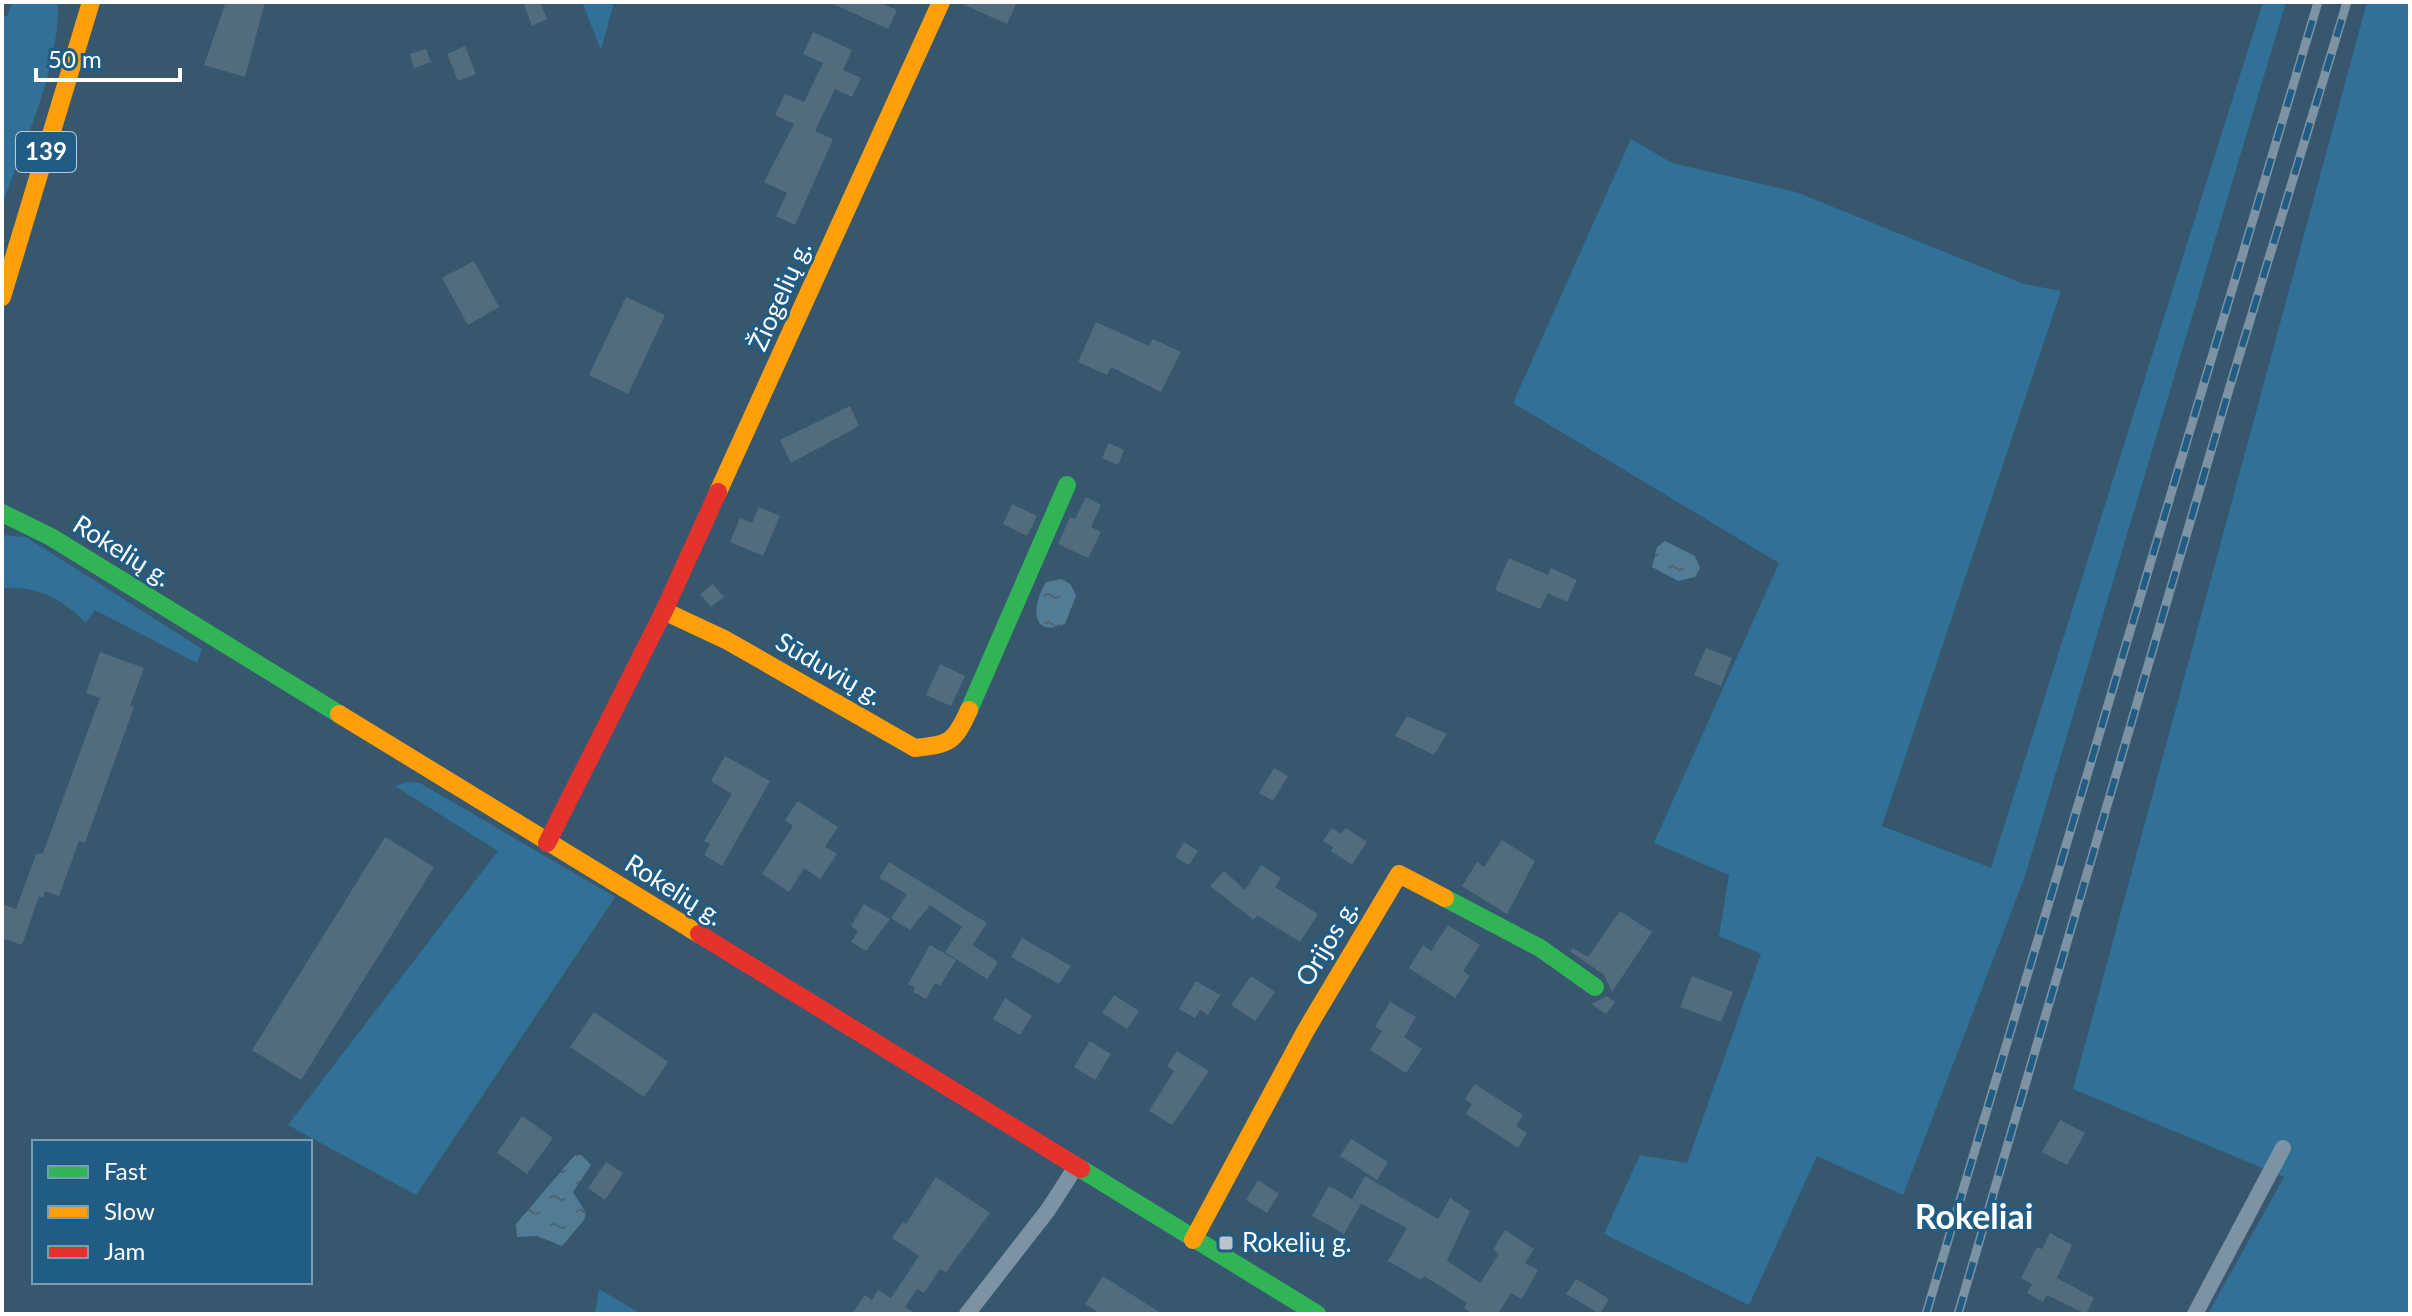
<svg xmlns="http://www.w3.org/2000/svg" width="2412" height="1316" font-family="Lato,sans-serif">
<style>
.grass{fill:#317198}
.water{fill:url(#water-ripples)}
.building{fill:#526c7e}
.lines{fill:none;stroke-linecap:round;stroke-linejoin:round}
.street{stroke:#7d93a3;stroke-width:16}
.fast{stroke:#30b455;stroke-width:18}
.slow{stroke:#ff9f0a;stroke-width:18}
.jam{stroke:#e5322d;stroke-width:18}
.rail-casing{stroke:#7d93a3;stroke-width:9}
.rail{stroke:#205c83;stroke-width:6;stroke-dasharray:18;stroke-linecap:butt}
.poi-dot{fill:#b9c4cc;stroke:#205c83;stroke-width:3}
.labels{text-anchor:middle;stroke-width:6;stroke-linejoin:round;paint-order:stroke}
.shield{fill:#205c83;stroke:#bcceda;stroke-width:2}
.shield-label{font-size:24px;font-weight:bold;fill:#fff}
.street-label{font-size:26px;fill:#fff;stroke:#205c83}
.poi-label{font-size:26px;fill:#fff;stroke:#205c83;text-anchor:start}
.district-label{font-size:34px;font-weight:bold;fill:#fff;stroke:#205c83}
</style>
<defs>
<pattern id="water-ripples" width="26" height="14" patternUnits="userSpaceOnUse" patternTransform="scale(2)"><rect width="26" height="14" fill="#527c96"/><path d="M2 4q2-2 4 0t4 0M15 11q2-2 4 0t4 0" fill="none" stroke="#4f6471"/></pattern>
</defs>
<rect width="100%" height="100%" fill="#36576d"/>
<g class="grass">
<path d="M 12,2 L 58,2 C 59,72 24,141 2,206 L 2,15 L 7,17 Z"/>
<polygon points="582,2 614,2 601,50"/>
<polygon points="2263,2 2286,2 2025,876 1903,1195 1817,1156 1749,1305 1604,1234 1640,1155 1687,1163 1761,954 1719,936 1729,875 1654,843 1779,563 1513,403 1631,139 1672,163 1796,192 2024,284 2061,291 1882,826 1991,868"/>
<polygon points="2367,2 2410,2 2410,1314 2208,1314 2284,1177 2073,1089"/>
<path d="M 2,535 L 26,537 L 202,649 L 197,663 L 95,610 L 86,623 C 61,598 38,586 2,588 Z"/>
<polygon points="407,782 420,783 615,897 416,1195 288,1125 498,851 395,786"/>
<polygon points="599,1289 641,1314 595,1314"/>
</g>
<g class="water">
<polygon points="1665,541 1695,556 1700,568 1695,577 1678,581 1652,567 1657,547"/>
<path d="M 1062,579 L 1071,585 L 1076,596 L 1065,624 C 1028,639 1033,603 1046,582 Z"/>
<polygon points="575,1155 581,1155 591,1165 573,1192 586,1213 584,1220 562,1246 537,1236 517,1237 516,1224"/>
</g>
<g class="building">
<polygon points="226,2 265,2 245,77 204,65"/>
<polygon points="523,2 540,2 547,19 532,26"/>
<polygon points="829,2 879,2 897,10 888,29"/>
<polygon points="958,2 1017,2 1007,24"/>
<polygon points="813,32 852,50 843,70 861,78 852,97 835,89 815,131 833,139 795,225 776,216 787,193 764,182 794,124 775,115 785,94 804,102 823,63 803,54"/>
<polygon points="465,46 476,74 458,81 447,54"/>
<polygon points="426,49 431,62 414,68 410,54"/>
<polygon points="474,261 499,307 468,325 442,278"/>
<polygon points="626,297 665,315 628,394 589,375"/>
<polygon points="1096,322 1149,346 1153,339 1181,352 1161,392 1111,367 1107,375 1078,362"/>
<polygon points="850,406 859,426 791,463 780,440"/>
<polygon points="1109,443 1124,450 1118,465 1102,458"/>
<polygon points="1086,497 1101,505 1091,527 1101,532 1088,558 1058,544 1070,517 1075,519"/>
<polygon points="1012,504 1037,516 1027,536 1003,524"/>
<polygon points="759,507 780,516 763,556 730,542 740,518 752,523"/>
<polygon points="1509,558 1548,575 1551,568 1577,580 1567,602 1548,593 1540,609 1495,590"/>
<polygon points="713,584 724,597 711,607 700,594"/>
<polygon points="1706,648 1732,658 1721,686 1694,675"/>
<polygon points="100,652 144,668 130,706 134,707 85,843 79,841 59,896 45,891 43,898 39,896 22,945 2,938 2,904 16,909 36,854 43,853 100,698 86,693"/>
<polygon points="940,664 965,676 951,706 926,695"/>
<polygon points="1407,716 1447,734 1434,755 1395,736"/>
<polygon points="725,756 770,781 722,866 704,855 710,844 704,841 732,794 711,781"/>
<polygon points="1274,768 1288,776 1273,801 1259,793"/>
<polygon points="798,801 838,827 825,847 837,854 820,879 804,868 789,892 762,874 793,826 785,820"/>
<polygon points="1332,828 1341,834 1346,828 1367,842 1352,865 1331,851 1333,847 1323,841"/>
<polygon points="385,837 434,867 301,1080 252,1050"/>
<polygon points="1502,840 1535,861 1507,914 1462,886 1477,862 1484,867"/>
<polygon points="1184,842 1198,851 1189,865 1175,857"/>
<polygon points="889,862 987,923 972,945 998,962 987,979 945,952 962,927 930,905 910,930 891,918 907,894 879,878"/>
<polygon points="1261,865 1281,878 1275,887 1318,914 1300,942 1257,915 1254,920 1210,886 1224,871 1245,890"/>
<polygon points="864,904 890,919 866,951 851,942 858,931 851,926"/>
<polygon points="1620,911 1652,932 1612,992 1604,975 1570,951 1573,948 1588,957"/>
<polygon points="1448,925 1480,945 1463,971 1470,976 1455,998 1409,968 1423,945 1431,951"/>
<polygon points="1022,938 1071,966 1059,984 1011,957"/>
<polygon points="930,945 956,960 940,986 935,983 926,999 913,992 915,987 908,984"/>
<polygon points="1251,976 1275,992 1255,1021 1231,1005"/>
<polygon points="1692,976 1733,992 1721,1022 1680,1007"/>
<polygon points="1196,981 1220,995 1208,1015 1200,1010 1195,1018 1179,1009"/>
<polygon points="1114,995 1139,1011 1127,1029 1102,1013"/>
<polygon points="1607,996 1615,1002 1606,1014 1591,1004"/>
<polygon points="1005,998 1032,1016 1020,1035 993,1019"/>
<polygon points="1390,1002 1416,1017 1404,1037 1422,1049 1406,1073 1370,1050 1382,1031 1375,1027"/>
<polygon points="594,1012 668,1062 644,1097 570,1047"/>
<polygon points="1090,1041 1111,1054 1095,1080 1074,1067"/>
<polygon points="1177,1051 1209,1071 1172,1125 1149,1111 1174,1071 1167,1066"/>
<polygon points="1475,1084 1523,1115 1516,1126 1527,1133 1518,1148 1466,1114 1472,1104 1465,1099"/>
<polygon points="522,1116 553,1138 527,1174 497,1153"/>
<polygon points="2060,1120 2085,1133 2067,1165 2042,1152"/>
<polygon points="1351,1139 1388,1162 1377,1180 1340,1156"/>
<polygon points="606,1162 623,1173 605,1200 588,1188"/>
<polygon points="1365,1176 1438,1219 1450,1198 1470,1211 1447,1261 1480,1283 1499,1254 1493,1250 1505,1230 1534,1249 1525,1263 1538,1270 1522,1299 1511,1293 1498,1314 1473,1314 1464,1308 1467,1303 1424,1276 1421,1280 1388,1261 1407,1228 1352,1199"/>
<polygon points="936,1177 990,1213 946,1272 940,1269 924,1293 917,1289 905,1307 916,1314 852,1314 865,1295 872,1300 878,1290 891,1298 919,1256 892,1238 903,1222 906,1224"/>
<polygon points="1258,1180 1279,1194 1267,1213 1246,1200"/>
<polygon points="1329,1186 1361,1204 1344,1234 1312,1216"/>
<polygon points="2050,1233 2072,1245 2057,1278 2094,1298 2086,1314 2047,1295 2043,1302 2027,1293 2032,1284 2021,1278 2037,1247 2042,1249"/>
<polygon points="1103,1276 1162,1314 1101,1314 1085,1304"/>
<polygon points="1576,1279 1609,1299 1600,1314 1566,1294"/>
</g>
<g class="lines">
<g class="street">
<polyline points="967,1314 1048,1210 1075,1168"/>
<polyline points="2195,1314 2283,1148"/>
</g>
<g class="fast">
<polyline points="2,513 51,537 339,714"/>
<polyline points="969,710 1067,485"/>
<polyline points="1445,898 1540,948 1595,987"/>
<polyline points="1081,1169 1317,1314"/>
</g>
<g class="slow">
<polyline points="2,297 91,2"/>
<polyline points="718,492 941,2"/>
<path d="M 664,611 L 726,640 L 915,748 C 950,744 954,743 969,710"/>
<polyline points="339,714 699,934"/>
<polyline points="1193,1240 1306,1030 1399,874 1445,898"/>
</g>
<g class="jam">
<polyline points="547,843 664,611 718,492"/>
<polyline points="699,934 1081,1169"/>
</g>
<g class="rail-casing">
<g id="rail">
<polyline points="1926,1314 2318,2"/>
<polyline points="1958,1314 2230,386 2347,2"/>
</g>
</g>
<use href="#rail" class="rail"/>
</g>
<rect class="poi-dot" x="1218" y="1235" width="16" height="16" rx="4"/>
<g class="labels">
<rect class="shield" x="16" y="132" width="60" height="40" rx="6"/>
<g class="shield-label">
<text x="46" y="160">139</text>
</g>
<g class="street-label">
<text transform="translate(780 296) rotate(-66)" y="9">Žiogelių g.</text>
<text transform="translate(122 551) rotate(32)" y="9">Rokelių g.</text>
<text transform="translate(829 669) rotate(30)" y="9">Sūduvių g.</text>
<text transform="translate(674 890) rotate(32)" y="9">Rokelių g.</text>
<text transform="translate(1327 943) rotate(-59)" y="9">Orijos g.</text>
</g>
<g class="poi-label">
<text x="1242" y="1252">Rokelių g.</text>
</g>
<g class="district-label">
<text x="1974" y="1229">Rokeliai</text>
</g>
</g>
<rect width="2412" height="1316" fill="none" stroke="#ffffff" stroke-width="8"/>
<rect x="32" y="1140" width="280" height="144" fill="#205c83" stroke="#799db5" stroke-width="2"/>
<rect x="48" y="1166" width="40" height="12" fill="#30b455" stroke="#799db5" stroke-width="2"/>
<text x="104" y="1180" font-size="24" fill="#ffffff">Fast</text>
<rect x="48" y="1206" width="40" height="12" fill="#ff9f0a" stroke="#799db5" stroke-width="2"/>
<text x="104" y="1220" font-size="24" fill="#ffffff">Slow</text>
<rect x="48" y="1246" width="40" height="12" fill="#e5322d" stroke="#799db5" stroke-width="2"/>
<text x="104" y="1260" font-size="24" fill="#ffffff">Jam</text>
<path d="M36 68v12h144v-12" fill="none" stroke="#ffffff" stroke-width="4"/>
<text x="48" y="68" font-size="24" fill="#ffffff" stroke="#205c83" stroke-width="6" paint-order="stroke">50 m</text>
</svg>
